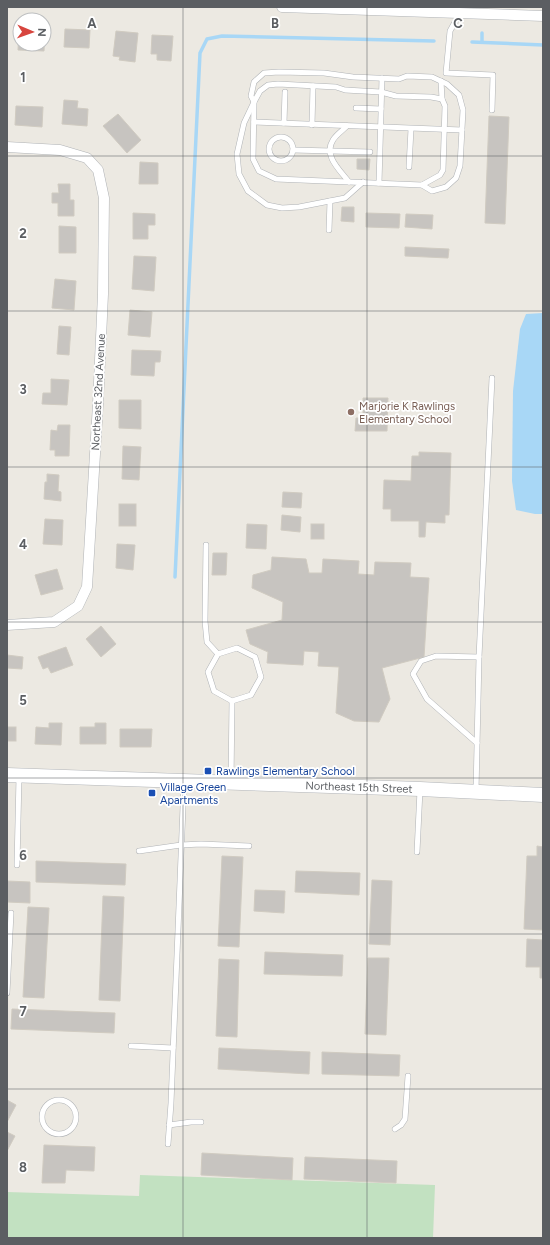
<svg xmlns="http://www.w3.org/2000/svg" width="550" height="1245" font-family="Figtree,sans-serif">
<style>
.green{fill:#c2e1c1}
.water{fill:#a8d7f6}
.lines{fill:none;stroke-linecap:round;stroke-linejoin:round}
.stream{stroke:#a8d7f6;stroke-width:3.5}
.building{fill:#c7c4c0;stroke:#d0cbc1}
.lane-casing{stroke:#b0b3b6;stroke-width:6}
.street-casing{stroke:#b0b3b6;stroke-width:11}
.secondary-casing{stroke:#b2b5b9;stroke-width:15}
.lane{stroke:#fff;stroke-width:5}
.street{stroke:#fff;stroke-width:10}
.secondary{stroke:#fff;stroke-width:14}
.grid{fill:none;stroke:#5b5e62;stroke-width:1;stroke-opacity:0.55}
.education-dot{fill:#8d6e63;stroke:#fff;stroke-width:1.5}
.transit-dot{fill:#1a4fb4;stroke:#fff;stroke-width:1.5}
.labels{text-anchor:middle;stroke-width:3.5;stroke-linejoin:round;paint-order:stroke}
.street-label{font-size:11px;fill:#5b5e62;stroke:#fff}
.education-label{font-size:11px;fill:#785e54;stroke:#fff;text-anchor:start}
.transit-label{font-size:11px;fill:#164399;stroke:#fff;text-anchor:start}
.grid-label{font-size:13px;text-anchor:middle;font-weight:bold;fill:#5b5e62;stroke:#fff;stroke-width:3.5;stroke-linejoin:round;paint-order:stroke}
</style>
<rect width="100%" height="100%" fill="#ece9e2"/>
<polygon class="green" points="140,1175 435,1185 433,1238 7,1238 7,1192 139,1196"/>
<polygon class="water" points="543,313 543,514 535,514 516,510 512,481 513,391 520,329 526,314"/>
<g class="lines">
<g class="stream">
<polyline points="472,42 543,45"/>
<polyline points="482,42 482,33"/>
<polyline points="175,577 200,53 207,39 222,36 434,41"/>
</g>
</g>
<g class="building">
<polygon points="65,29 90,30 89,48 64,47"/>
<polygon points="19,31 20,44 44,44 44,32 45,32 44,51 18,50"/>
<polygon points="116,31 138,33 135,62 119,60 120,57 113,56"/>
<polygon points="152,35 173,36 171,61 157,60 157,54 151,54"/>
<polygon points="64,100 78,101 77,108 88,109 87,126 62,124"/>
<polygon points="16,106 43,107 42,127 15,125"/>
<polygon points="118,114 141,140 127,153 103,126"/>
<polygon points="489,116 509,117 505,224 485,223"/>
<polygon points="357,159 370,159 369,170 357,169"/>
<polygon points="140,162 158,163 158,184 139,184"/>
<polygon points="58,184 70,184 70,200 74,200 74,216 58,216 58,203 52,203 52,193 59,193"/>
<polygon points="342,207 354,207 354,222 341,221"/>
<polygon points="133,213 155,214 155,225 148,225 148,239 133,239"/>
<polygon points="366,213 400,214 399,228 366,227"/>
<polygon points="406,214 433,215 432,229 405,227"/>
<polygon points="59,226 76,227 76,253 59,253"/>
<polygon points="405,247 449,249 448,258 405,256"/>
<polygon points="134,256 156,257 154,291 132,289"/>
<polygon points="55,279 76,281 74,310 52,308"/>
<polygon points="130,310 152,312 150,337 128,335"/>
<polygon points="59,326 71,327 69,355 57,354"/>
<polygon points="132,350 161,351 160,362 155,362 154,376 131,375"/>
<polygon points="51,379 69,380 67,405 42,404 43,393 51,393"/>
<polygon points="363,398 388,398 387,431 355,431 356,418 363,418"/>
<polygon points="119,400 141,400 141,429 119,428"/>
<polygon points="58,425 70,425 69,456 55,456 55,450 50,450 51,430 57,431"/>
<polygon points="123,446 141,447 139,480 122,479"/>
<polygon points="419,452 451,453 449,515 445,515 445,523 426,522 425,537 419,537 419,521 391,521 391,509 383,509 384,480 411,481 412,456 419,456"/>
<polygon points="47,474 59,475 58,491 61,492 61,501 44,499 45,482 47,482"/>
<polygon points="283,492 302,493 301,508 282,507"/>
<rect x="119" y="504" width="17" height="22"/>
<polygon points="282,515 301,517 300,532 281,530"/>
<polygon points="45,519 63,520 62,545 43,544"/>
<polygon points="247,524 267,525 266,549 246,548"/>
<rect x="311" y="524" width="13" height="15"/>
<polygon points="117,544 135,545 133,570 116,568"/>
<polygon points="213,553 227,553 226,575 212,575"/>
<polygon points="272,557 306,559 309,573 322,573 323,559 359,561 358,574 374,575 375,562 411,563 410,577 429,578 424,657 382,668 390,699 379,722 354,721 336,713 339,667 318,666 319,652 304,651 303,665 267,663 268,652 250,644 246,630 282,620 283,602 252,588 253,575 271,570"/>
<polygon points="57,569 63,589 41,595 35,575"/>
<polygon points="101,626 116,644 101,657 86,639"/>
<polygon points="66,647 73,665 51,673 48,667 43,669 38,657"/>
<polygon points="7,655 23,657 22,669 7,668"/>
<polygon points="49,723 62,723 61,745 35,744 36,727 49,728"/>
<polygon points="95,723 106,723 106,744 80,744 80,727 95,727"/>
<rect x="7" y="727" width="9" height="14"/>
<polygon points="120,729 152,729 151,747 120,747"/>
<polygon points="537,846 543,847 543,930 524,929 527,856 537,856"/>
<polygon points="222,856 243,857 239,947 218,946"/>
<polygon points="36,861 126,864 125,885 36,882"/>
<polygon points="296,871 360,873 359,895 295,892"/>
<polygon points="372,880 392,881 390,945 369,944"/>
<polygon points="7,881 30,882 30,903 7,902"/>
<polygon points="255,890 285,891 284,913 254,911"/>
<polygon points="103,896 124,897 120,1001 99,1000"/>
<polygon points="28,907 49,908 44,998 23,997"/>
<polygon points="527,939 543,940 543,978 540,978 540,967 526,967"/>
<polygon points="265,952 343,955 342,976 264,974"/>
<polygon points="368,958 389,958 386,1035 365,1034"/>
<polygon points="219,959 239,960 237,1037 216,1036"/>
<polygon points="12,1009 115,1013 114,1033 11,1029"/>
<polygon points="219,1048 310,1052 309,1074 218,1069"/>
<polygon points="322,1052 400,1055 399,1076 322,1074"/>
<polygon points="7,1100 16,1105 7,1122"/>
<polygon points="7,1132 15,1136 7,1151"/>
<polygon points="44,1145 95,1147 94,1171 66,1170 65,1183 42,1183"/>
<polygon points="202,1153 293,1158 292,1180 201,1175"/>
<polygon points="305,1157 397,1161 396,1183 304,1179"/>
</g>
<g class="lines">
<g class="lane-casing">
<g id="lane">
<polyline points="460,13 450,31 446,73 493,75 492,110"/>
<polygon points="279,72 324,73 353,77 399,79 407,76 432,77 447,84 459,95 463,110 460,166 456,178 446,187 432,191 422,185 276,179 259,171 253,159 254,102 251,96 254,82 264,73"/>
<polyline points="356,108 381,109"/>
<polyline points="254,122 462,130"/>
<polyline points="284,123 285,92"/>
<polyline points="312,125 313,86"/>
<path d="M 347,126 C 342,131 336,135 333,140 C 323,156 340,170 349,182"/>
<circle cx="281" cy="149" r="12"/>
<polyline points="293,150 370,152"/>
<polyline points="409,167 411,129"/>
<polyline points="363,182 345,198 299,207 282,208 267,205 248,191 239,174 237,154 244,123 254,102 260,91 268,85 278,84 336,87 345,90 381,92 396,96 431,97 442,99"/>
<polyline points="379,183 382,78"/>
<polyline points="422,185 440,175 443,170 445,106 442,99 441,81"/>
<polyline points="329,230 330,201"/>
<polyline points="206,545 205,621 207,642 218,654"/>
<polygon points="237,648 255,657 261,677 251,695 232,701 214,691 208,672 218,654"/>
<polyline points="477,743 427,699 413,674 421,661 436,656 479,657"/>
<polyline points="231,782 232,701"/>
<polyline points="476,791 479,657 492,378"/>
<polyline points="139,851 181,845 201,844 249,846"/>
<polyline points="417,852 420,790"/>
<polyline points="17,865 19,777"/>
<polyline points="7,993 11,913"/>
<polyline points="131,1046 173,1048"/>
<circle cx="59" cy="1117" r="17"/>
<polyline points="169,1125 191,1122 201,1122"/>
<polyline points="395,1129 401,1125 405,1119 408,1076"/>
<polyline points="168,1144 171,1103 184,782"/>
</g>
</g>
<g class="street-casing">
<g id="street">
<polyline points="282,7 543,16"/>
<polyline points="7,147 60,150 87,158 98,170 104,198 103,294 98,404 87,587 78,606 54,622 7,625"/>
</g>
</g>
<g class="secondary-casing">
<polyline id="secondary" points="7,775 420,789 543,795"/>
</g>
<use href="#lane" class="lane"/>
<use href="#street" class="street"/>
<use href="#secondary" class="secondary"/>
</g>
<path class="grid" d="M 183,7 L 183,1238M 367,7 L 367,1238M 7,156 L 543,156M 7,311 L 543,311M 7,467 L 543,467M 7,622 L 543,622M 7,778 L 543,778M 7,934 L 543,934M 7,1089 L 543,1089"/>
<circle class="education-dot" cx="351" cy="412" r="4"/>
<g class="transit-dot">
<rect x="204" y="767" width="8" height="8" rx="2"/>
<rect x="148" y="789" width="8" height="8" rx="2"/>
</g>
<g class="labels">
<g class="street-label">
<text transform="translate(98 392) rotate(-87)" y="4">Northeast 32nd Avenue</text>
<text transform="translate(359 787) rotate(2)" y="4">Northeast 15th Street</text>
</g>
<g class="education-label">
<text x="359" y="410">Marjorie K Rawlings<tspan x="359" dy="13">Elementary School</tspan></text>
</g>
<g class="transit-label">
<text x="216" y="775">Rawlings Elementary School</text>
<text x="160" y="791">Village Green<tspan x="160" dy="13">Apartments</tspan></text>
</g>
</g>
<g class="grid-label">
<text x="92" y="28">A</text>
<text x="275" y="28">B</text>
<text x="458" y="28">C</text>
<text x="23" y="82">1</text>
<text x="23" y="238">2</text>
<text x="23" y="394">3</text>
<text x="23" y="549">4</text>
<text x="23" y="705">5</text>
<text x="23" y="860">6</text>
<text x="23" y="1016">7</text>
<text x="23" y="1172">8</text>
</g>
<rect width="550" height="1245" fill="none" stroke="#5b5e62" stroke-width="16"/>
<g transform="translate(32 32) rotate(92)"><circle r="19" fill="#ffffff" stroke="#bdbfc0"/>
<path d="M0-3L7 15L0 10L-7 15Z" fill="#d7453e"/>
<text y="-6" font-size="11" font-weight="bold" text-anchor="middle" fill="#5b5e62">N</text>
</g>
</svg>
